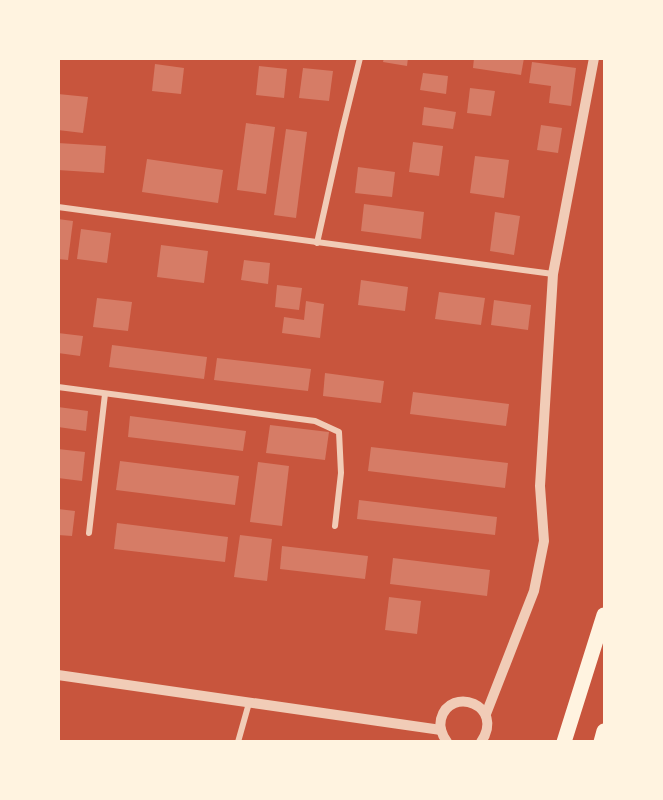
<svg xmlns="http://www.w3.org/2000/svg" width="663" height="800" font-family="Arial,sans-serif">
<style>
.building{fill:#d67c66}
.lines{fill:none;stroke-linecap:round;stroke-linejoin:round}
.minor{stroke:#f1ccb7;stroke-width:6}
.tertiary{stroke:#f1ccb7;stroke-width:10}
.motorway{stroke:#fff3e0;stroke-width:15}
</style>
<rect width="100%" height="100%" fill="#c8553d"/>
<g class="building">
<polygon points="384,58 408,58 407,66 383,62"/>
<polygon points="474,58 524,58 521,75 473,68"/>
<polygon points="532,62 576,68 571,106 549,103 551,86 529,83"/>
<polygon points="155,64 184,68 181,94 152,91"/>
<polygon points="259,66 287,69 284,98 256,95"/>
<polygon points="303,68 333,71 329,101 299,98"/>
<polygon points="423,73 448,76 446,94 420,90"/>
<polygon points="470,88 495,91 491,116 467,113"/>
<polygon points="58,94 88,97 83,133 58,130"/>
<polygon points="424,107 456,112 453,129 422,125"/>
<polygon points="246,123 275,127 266,194 237,190"/>
<polygon points="541,125 562,128 558,153 537,150"/>
<polygon points="286,129 307,132 296,218 274,215"/>
<polygon points="413,142 443,146 439,176 409,172"/>
<polygon points="58,143 106,146 104,173 58,170"/>
<polygon points="475,156 509,160 504,198 470,193"/>
<polygon points="147,159 223,170 218,203 142,192"/>
<polygon points="358,167 395,172 392,197 355,193"/>
<polygon points="364,204 424,212 421,239 361,231"/>
<polygon points="495,212 520,216 514,255 490,251"/>
<polygon points="58,219 73,221 68,260 58,259"/>
<polygon points="81,229 111,233 107,263 77,259"/>
<polygon points="161,245 208,251 204,283 157,277"/>
<polygon points="244,260 270,263 268,284 241,280"/>
<polygon points="361,280 408,287 405,311 358,305"/>
<polygon points="277,285 302,288 299,310 275,307"/>
<polygon points="439,292 485,298 481,325 435,319"/>
<polygon points="97,298 132,302 128,331 93,327"/>
<polygon points="494,300 531,305 528,330 491,325"/>
<polygon points="306,301 324,304 320,338 282,333 284,317 304,320"/>
<polygon points="58,333 83,336 80,356 58,353"/>
<polygon points="112,345 207,357 204,379 109,367"/>
<polygon points="217,358 311,369 308,391 214,380"/>
<polygon points="325,373 384,381 381,403 323,396"/>
<polygon points="413,392 509,404 506,426 410,414"/>
<polygon points="58,407 88,411 86,431 58,427"/>
<polygon points="130,416 246,431 243,451 128,437"/>
<polygon points="270,425 329,432 325,460 266,453"/>
<polygon points="371,447 508,463 505,488 368,471"/>
<polygon points="58,449 85,452 82,481 58,478"/>
<polygon points="120,461 239,476 235,505 116,490"/>
<polygon points="258,462 289,466 282,526 250,522"/>
<polygon points="359,500 497,517 495,535 357,519"/>
<polygon points="58,509 75,511 72,536 58,535"/>
<polygon points="117,523 228,537 225,562 114,549"/>
<polygon points="240,535 272,539 267,581 234,577"/>
<polygon points="282,546 368,556 365,579 280,569"/>
<polygon points="393,558 490,570 487,596 390,584"/>
<polygon points="389,597 421,601 417,634 385,630"/>
</g>
<g class="lines">
<g class="minor">
<polyline points="58,207 553,274"/>
<polyline points="317,243 342,131 360,58"/>
<polyline points="58,387 315,421 339,432 341,473 335,526"/>
<polyline points="89,533 105,394"/>
<polyline points="238,742 249,703"/>
</g>
<g class="tertiary">
<polyline points="58,675 441,730"/>
<polyline points="486,714 534,591 544,541 540,486 553,274 594,58"/>
<path d="M 447,742 C 442,735 439,727 441,719 C 450,685 506,705 481,742"/>
</g>
<g class="motorway">
<polyline points="564,742 604,615"/>
<polyline points="601,742 604,731"/>
</g>
</g>
<rect width="663" height="800" fill="none" stroke="#fff3e0" stroke-width="120"/>
</svg>
